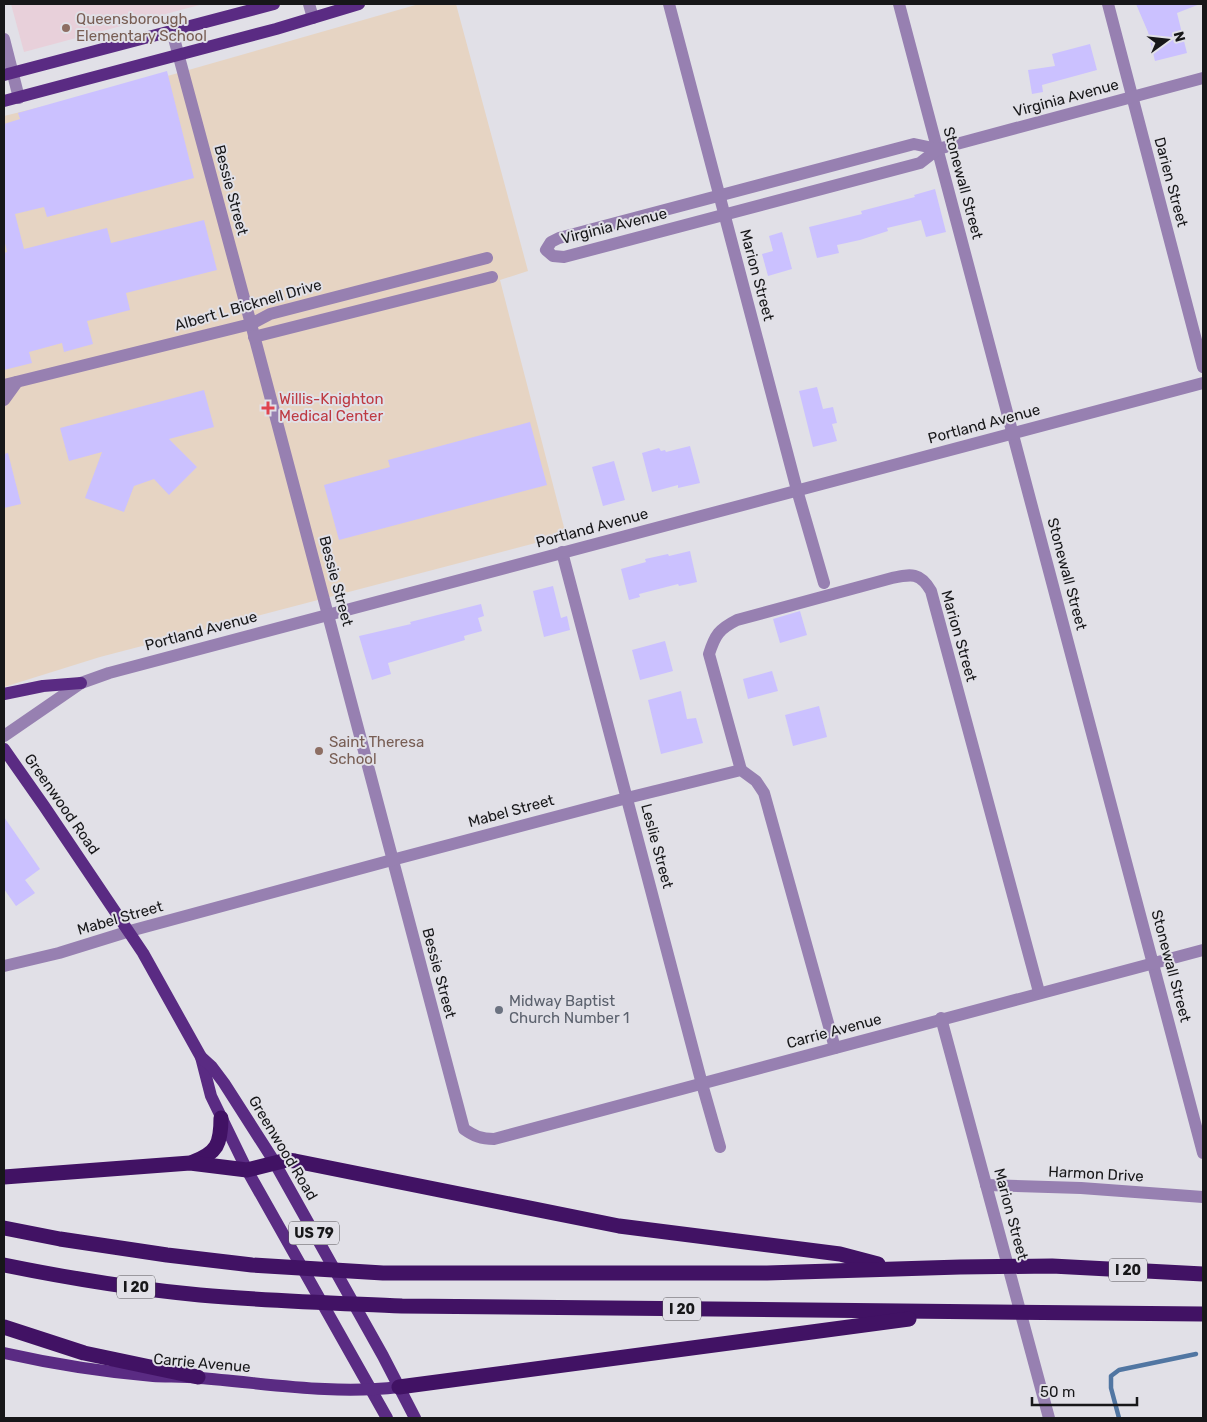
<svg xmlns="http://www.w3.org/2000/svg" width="1207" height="1422" font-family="Rubik,sans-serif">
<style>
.education{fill:#e8d0da}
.medical{fill:#e6d4c3}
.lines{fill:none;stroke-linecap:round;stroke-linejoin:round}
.stream{stroke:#5176a2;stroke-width:4.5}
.building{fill:#cbc1ff}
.minor{stroke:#9780b1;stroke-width:12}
.major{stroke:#5a2b83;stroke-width:12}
.highway{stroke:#411264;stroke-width:15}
.education-dot{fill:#8d6e63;stroke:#e1e0e7;stroke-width:2}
.health-dot{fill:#e0444e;stroke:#e1e0e7;stroke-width:2}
.worship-dot{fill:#6b7280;stroke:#e1e0e7;stroke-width:2}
.labels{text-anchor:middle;stroke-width:4;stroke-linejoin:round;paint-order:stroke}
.shield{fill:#e1e0e7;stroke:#545357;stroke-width:1}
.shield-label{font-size:14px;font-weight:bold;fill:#171719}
.education-label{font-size:15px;fill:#785e54;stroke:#e1e0e7;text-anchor:start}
.street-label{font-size:15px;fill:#171719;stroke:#e1e0e7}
.health-label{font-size:15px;fill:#be3a42;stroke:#e1e0e7;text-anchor:start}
.worship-label{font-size:15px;fill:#5b616d;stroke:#e1e0e7;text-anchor:start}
</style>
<rect width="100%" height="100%" fill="#e1e0e7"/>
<polygon class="education" points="11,4 203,4 24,52"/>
<polygon class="medical" points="419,4 456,4 528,271 500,280 566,535 100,657 4,687 4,116 171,75"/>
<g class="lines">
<polyline class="stream" points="1119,1418 1111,1388 1111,1376 1119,1370 1196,1354"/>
</g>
<g class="building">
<polygon points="1136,4 1200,4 1177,13 1187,53 1155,61 1148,32"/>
<polygon points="1090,44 1097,70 1042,85 1043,92 1032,94 1028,70 1055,66 1052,54"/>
<polygon points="167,71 194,178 47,217 44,207 15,214 24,249 107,228 111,243 204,220 217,270 126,293 130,310 87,321 93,344 64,352 62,343 29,352 32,363 4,370 4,253 7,252 4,239 4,124 20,119 18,113"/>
<polygon points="935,189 946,232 926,237 921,220 887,228 888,231 860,240 837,245 839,253 817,258 809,227 862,214 861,211 915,197 914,195"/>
<polygon points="782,232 792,269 768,276 762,254 773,251 769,236"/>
<polygon points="817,387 823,409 833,407 837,423 832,424 837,441 813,447 799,391"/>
<polygon points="204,390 214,427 169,439 197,467 169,495 154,479 134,486 124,512 85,498 102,452 69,461 60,428"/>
<polygon points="530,422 547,485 339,540 324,485 390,467 388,460"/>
<polygon points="690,446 700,483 678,488 678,485 652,492 642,453 659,448 661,451 665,450 666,452"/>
<polygon points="8,453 21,504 4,508 4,454"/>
<polygon points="614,461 625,500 603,506 592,467"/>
<polygon points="690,551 697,582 679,586 678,584 639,594 640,597 629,600 621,569 646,562 645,559 668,554 669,556"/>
<polygon points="553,586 561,618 567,616 570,630 544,637 533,591"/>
<polygon points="481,604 484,616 478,618 482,631 464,636 465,640 388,663 391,674 372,680 359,636 411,624 410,622"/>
<polygon points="800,611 807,635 780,643 773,619"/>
<polygon points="665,641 673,671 640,680 632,650"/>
<polygon points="772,671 778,691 748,699 743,679"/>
<polygon points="681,691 687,719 696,718 703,743 661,754 648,700"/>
<polygon points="819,706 827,737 793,746 785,715"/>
<polygon points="4,817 40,869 25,880 35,893 16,906 4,889"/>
</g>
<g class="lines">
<g class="minor">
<polyline points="309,4 313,18"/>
<polyline points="669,4 797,490 824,583"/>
<polyline points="899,4 1203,1153"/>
<polyline points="1108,4 1203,367"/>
<path d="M 172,31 L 251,324 L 464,1129 C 474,1136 481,1139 494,1139 L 1203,950"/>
<polyline points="4,39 19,98"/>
<polyline points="938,149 914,144 559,238 551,242 546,250 553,256 564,257 920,163 938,149 1203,78"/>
<polyline points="254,337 492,277"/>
<polyline points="4,385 251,324 270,314 487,258"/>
<polyline points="4,400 17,382"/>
<polyline points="562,552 702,1084 720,1147"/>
<polyline points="4,736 81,683 109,673 1203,383"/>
<path d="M 741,770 L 709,654 C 715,635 719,629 737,620 L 892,578 C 911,574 920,572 931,591 L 1039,992"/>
<polyline points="4,966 59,953 130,931 392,860 627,798 741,770 756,781 764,793 835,1048"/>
<polyline points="941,1018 1049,1418"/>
<polyline points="986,1185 1081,1188 1203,1197"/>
</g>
<g class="major">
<polyline points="4,75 274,4"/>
<polyline points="4,101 276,29 359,4"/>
<polyline points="4,694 43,686 81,683"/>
<polyline points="4,749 44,806 143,953 201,1057 211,1096 247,1170 387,1418"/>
<polyline points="201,1057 212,1067 224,1083 272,1158 383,1356 415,1418"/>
<path d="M 4,1353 C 53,1364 103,1372 153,1376 C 168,1377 184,1376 199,1378 C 266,1383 331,1395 399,1387"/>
</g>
<g class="highway">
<path d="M 193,1162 C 217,1153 221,1144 221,1118"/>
<polyline points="4,1177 190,1163 247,1170 287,1160 295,1161 619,1226 840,1254 878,1264"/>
<polyline points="4,1228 60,1239 167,1255 252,1265 383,1273 767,1273 960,1267 1052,1266 1203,1274"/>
<path d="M 4,1265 C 68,1278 134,1289 200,1295 C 267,1301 335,1303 402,1306 L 1203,1314"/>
<polyline points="4,1327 84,1353 198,1377"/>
<polyline points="399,1387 909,1319"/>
</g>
</g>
<g class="education-dot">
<circle cx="66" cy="28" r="5"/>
<circle cx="319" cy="751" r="5"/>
</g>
<path class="health-dot" d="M265.5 400.5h5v5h5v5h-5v5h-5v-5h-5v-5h5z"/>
<circle class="worship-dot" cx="499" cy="1010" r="5"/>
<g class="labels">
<g class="shield">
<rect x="289" y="1221.5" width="50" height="23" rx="4"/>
<rect x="1109" y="1258.5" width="38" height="23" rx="4"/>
<rect x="117" y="1275.5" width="38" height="23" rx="4"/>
<rect x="663" y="1297.5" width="38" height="23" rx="4"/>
</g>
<g class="shield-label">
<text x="314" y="1238">US 79</text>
<text x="1128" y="1275">I 20</text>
<text x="136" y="1292">I 20</text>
<text x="682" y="1314">I 20</text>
</g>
<g class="education-label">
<text x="76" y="24">Queensborough<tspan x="76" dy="17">Elementary School</tspan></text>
<text x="329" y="747">Saint Theresa<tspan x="329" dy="17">School</tspan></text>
</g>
<g class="street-label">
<text transform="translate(1066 98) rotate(-15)" y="5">Virginia Avenue</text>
<text transform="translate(1171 182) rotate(75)" y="5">Darien Street</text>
<text transform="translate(963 183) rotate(75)" y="5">Stonewall Street</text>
<text transform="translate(231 190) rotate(75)" y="5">Bessie Street</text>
<text transform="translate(614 226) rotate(-14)" y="5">Virginia Avenue</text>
<text transform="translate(757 275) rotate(75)" y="5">Marion Street</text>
<text transform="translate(248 305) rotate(-16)" y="5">Albert L Bicknell Drive</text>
<text transform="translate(984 424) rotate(-15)" y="5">Portland Avenue</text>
<text transform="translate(592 528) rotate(-15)" y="5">Portland Avenue</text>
<text transform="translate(1067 574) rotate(75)" y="5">Stonewall Street</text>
<text transform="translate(336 581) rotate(75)" y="5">Bessie Street</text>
<text transform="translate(201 631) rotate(-15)" y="5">Portland Avenue</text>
<text transform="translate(959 636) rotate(74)" y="5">Marion Street</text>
<text transform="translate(62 804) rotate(55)" y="5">Greenwood Road</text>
<text transform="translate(511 811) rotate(-15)" y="5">Mabel Street</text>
<text transform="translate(657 846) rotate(75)" y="5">Leslie Street</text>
<text transform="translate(120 918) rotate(-16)" y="5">Mabel Street</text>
<text transform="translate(1171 966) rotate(75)" y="5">Stonewall Street</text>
<text transform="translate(439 973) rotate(75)" y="5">Bessie Street</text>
<text transform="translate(834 1031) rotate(-15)" y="5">Carrie Avenue</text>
<text transform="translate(283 1148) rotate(59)" y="5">Greenwood Road</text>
<text transform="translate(1096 1174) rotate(3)" y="5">Harmon Drive</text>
<text transform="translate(1011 1214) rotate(75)" y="5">Marion Street</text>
<text transform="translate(202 1363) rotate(5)" y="5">Carrie Avenue</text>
</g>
<g class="health-label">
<text x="279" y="404">Willis-Knighton<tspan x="279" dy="17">Medical Center</tspan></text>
</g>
<g class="worship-label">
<text x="509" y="1006">Midway Baptist<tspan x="509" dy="17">Church Number 1</tspan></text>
</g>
</g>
<rect width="1207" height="1422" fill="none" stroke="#171719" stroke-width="10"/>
<g transform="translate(1167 40) rotate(75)" stroke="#e1e0e7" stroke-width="4" paint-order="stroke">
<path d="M0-4L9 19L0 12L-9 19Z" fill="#171719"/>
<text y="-8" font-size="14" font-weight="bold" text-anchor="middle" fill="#171719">N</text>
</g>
<path d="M1032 1397v8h105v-8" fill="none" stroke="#171719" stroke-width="2.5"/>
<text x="1040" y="1397" font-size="15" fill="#171719" stroke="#e1e0e7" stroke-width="4" paint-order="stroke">50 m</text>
</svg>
